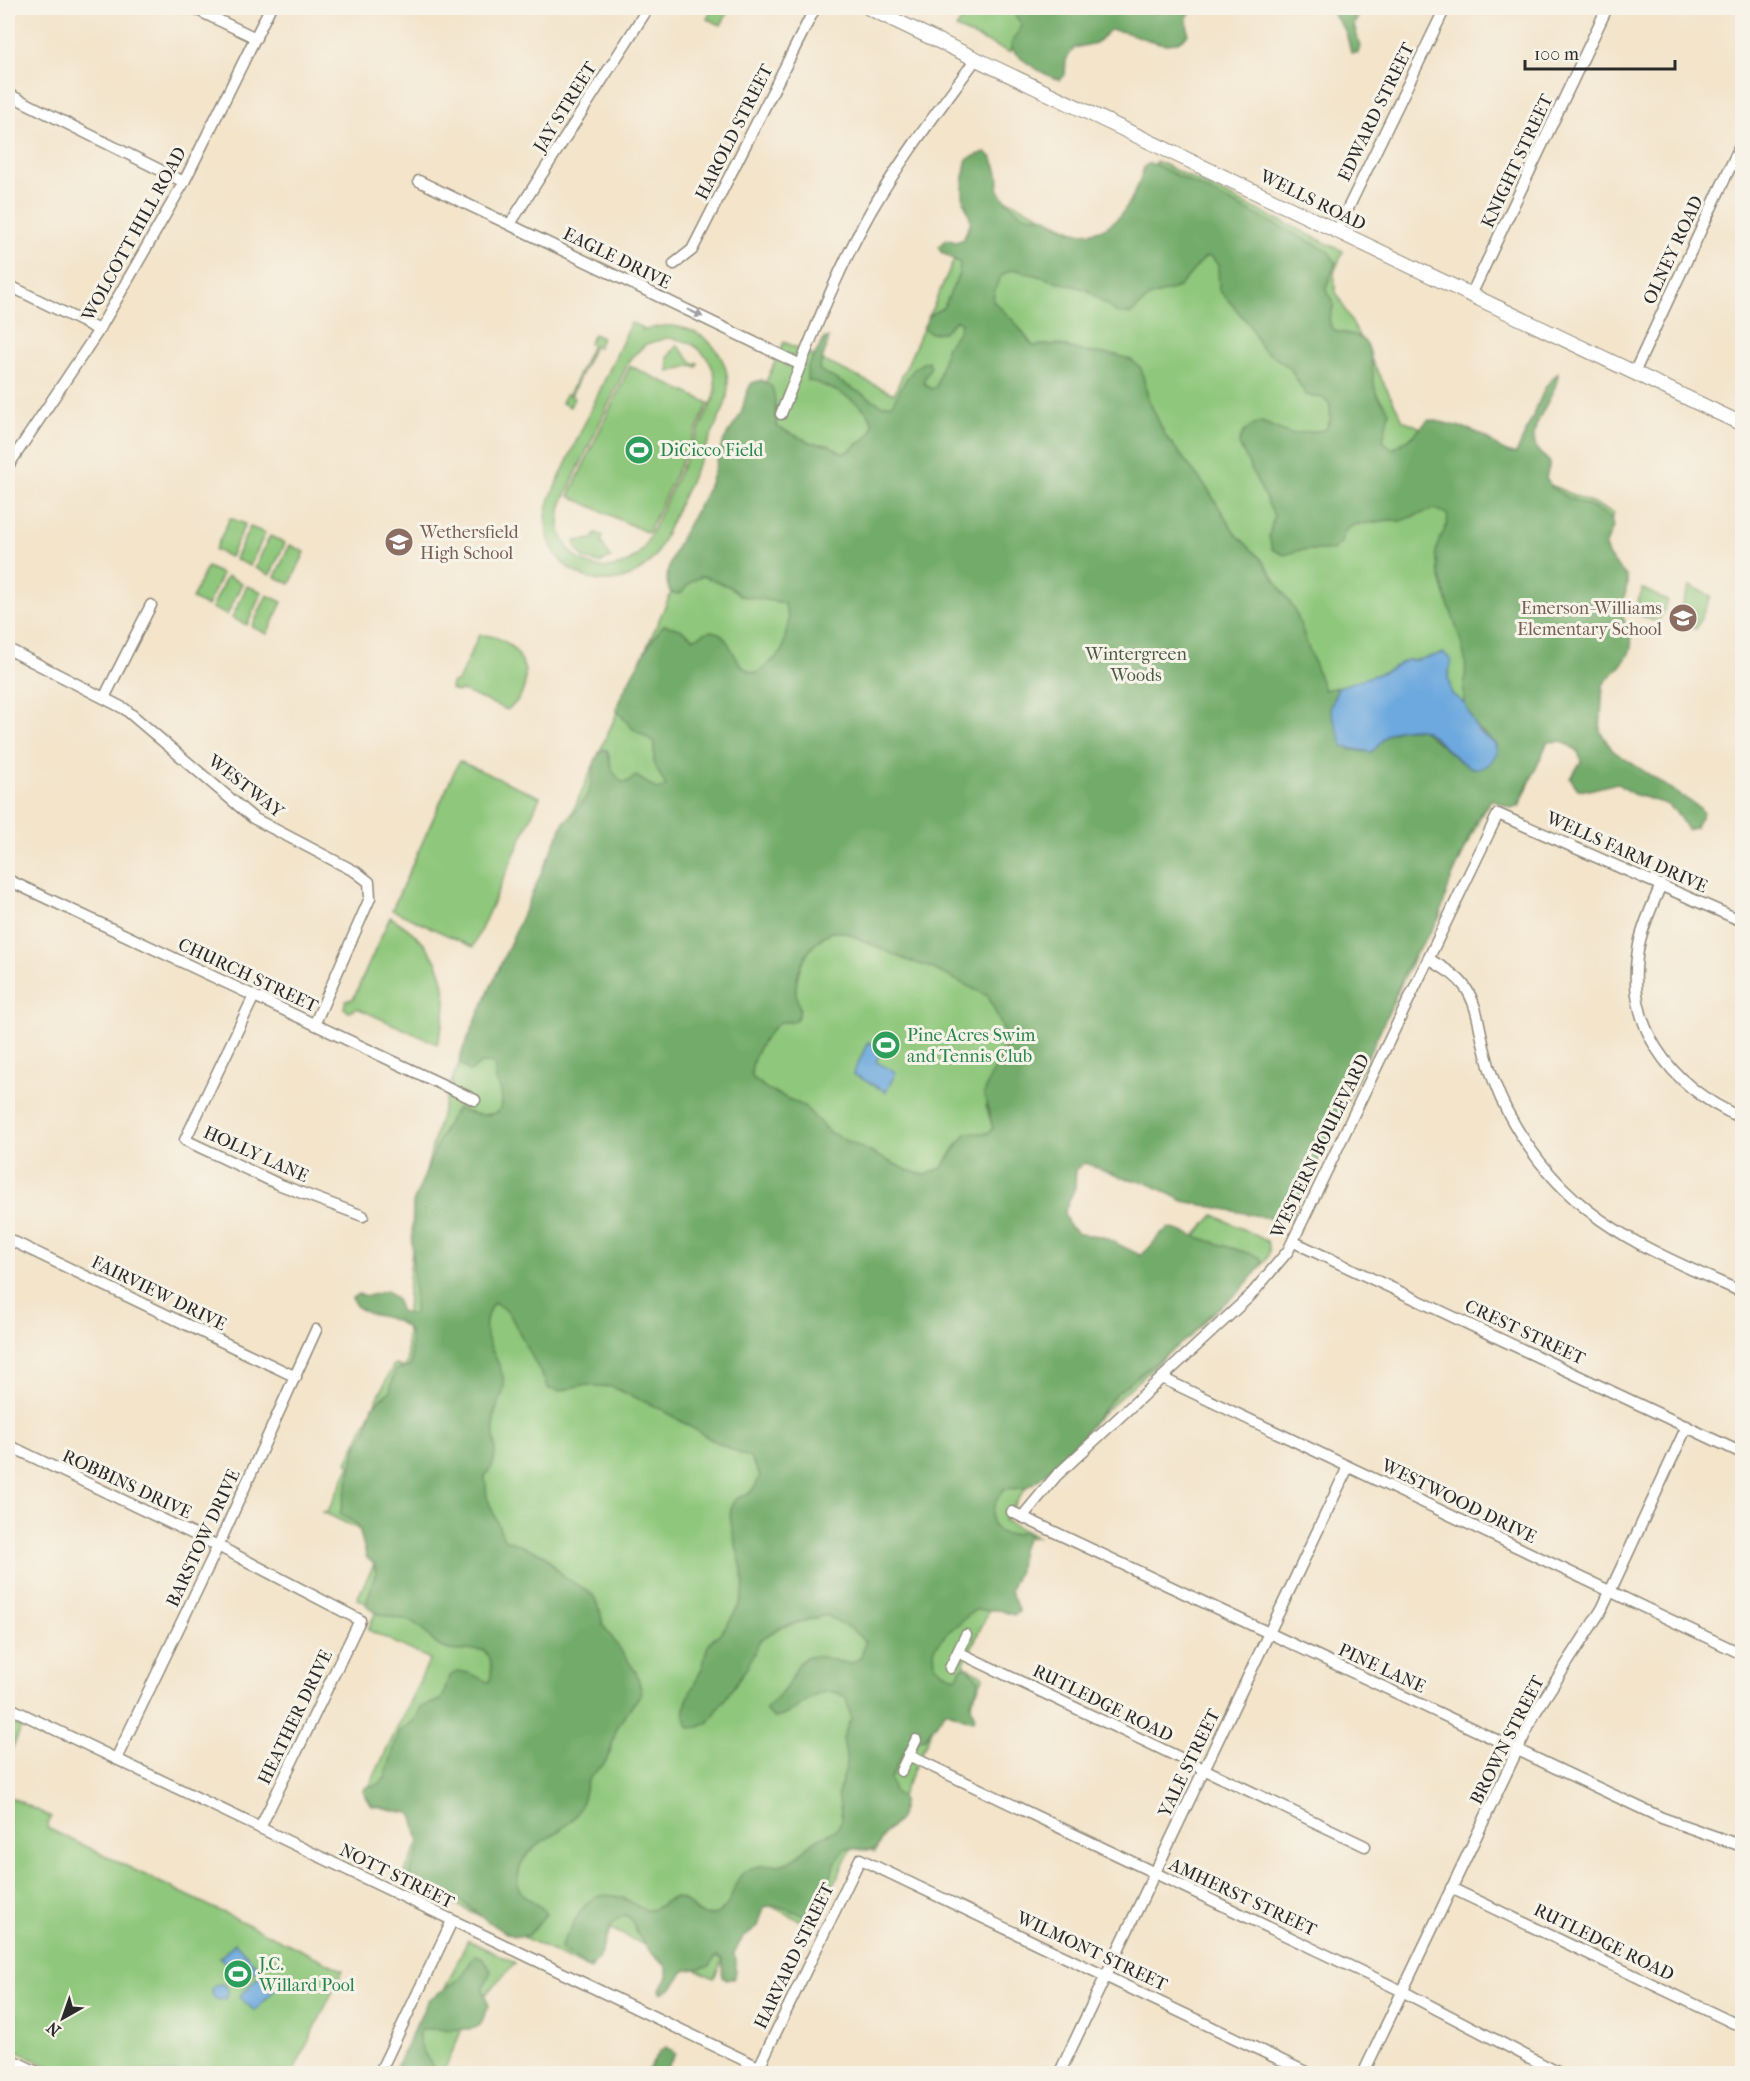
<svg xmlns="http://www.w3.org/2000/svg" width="1750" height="2081" font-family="'IM FELL French Canon',serif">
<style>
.green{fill:#8fc77b;stroke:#5d7953;stroke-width:1.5;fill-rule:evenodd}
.forest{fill:#73ac6b;stroke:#4f6c4b;stroke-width:1.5;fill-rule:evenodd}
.water{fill:#6da9de;stroke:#4c6a84;stroke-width:1.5}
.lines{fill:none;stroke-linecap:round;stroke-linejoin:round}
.minor-casing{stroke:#8f887a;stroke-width:13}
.major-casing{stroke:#8f887a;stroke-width:16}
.minor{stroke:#fff;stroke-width:10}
.major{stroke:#fff;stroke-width:14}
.oneway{fill:#a0a0a0}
.labels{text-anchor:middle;stroke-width:6;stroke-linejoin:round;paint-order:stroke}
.street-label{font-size:18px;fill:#2b2b2b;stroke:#f7f3e8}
.leisure-label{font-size:18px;fill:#27864d;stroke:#f7f3e8;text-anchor:start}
.education-label{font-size:18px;fill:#785e54;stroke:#f7f3e8;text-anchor:start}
.park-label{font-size:18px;fill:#495a43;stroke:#f7f3e8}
</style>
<rect width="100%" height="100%" fill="#f7f3e8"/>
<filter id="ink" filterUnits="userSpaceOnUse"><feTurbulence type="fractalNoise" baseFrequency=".0167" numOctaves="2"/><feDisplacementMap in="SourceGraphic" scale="12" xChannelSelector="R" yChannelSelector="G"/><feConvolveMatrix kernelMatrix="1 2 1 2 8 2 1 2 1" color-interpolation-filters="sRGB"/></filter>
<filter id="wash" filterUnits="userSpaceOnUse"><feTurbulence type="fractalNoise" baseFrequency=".008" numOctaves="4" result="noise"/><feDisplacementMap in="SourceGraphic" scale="24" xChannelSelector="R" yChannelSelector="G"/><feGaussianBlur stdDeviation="1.35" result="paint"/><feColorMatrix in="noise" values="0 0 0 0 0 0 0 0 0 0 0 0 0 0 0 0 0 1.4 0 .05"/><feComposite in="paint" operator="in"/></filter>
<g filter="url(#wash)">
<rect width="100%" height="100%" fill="#f3e4ca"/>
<g class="green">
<polygon points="712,8 730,8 721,25 707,19"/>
<polygon points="971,8 1045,8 1009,52 956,28"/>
<path d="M 1156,161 L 1343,251 L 1334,273 L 1336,292 L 1403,420 L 1614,513 L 1528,722 L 1550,736 L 1519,807 L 1491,795 L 1289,1220 L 1278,1220 L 987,994 C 996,1008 999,1022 1006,1036 L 986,1106 L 993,1128 L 988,1133 L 959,1142 L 942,1168 L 927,1175 L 1146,1280 L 1194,1237 L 1214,1215 L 1267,1241 C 1277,1257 1253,1274 1243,1285 L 1048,1463 L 1026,1488 L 1004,1520 L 1037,1537 L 1026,1538 L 1016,1555 L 963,1665 L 984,1676 L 964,1717 L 943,1707 L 875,1852 L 854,1842 L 814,1927 L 752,1897 L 714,1978 L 611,1929 L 591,1970 L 402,1878 L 431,1817 L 369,1787 L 430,1659 L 368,1630 L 377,1609 L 357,1599 L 385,1542 L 323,1512 L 328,1511 L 350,1465 L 347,1462 L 394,1364 L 404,1368 L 407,1361 C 404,1258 421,1172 454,1075 L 784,342 L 894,394 L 985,190 L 1113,249 ZM 828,919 L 928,966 C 903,961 854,930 836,931 C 830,931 824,935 819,938 ZM 795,992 L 800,1010 L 793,1022 L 780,1022 ZM 752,1077 L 767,1089 L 717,1151 Z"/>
<path d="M 631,323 L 643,328 L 643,331 C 695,310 744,358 723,410 L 656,555 C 610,613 525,565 551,496 ZM 667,338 C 700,339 721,365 714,398 L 644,548 C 609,592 545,556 562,503 L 630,359 L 646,344 Z"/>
<polygon points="594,334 602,338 598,347 594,346 571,396 574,398 570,407 562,403 566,394 569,395 592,345 589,343"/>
<polygon points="677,345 693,363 698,363 697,367 692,365 669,372 668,357"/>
<polygon points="630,366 709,403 648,533 569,496"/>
<polygon points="230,518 245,524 230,557 215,550"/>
<polygon points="250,527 265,533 250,566 235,559"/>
<polygon points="596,533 603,536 601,542 611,558 599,563 585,559 577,550 575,541 593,539"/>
<polygon points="270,536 285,543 270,575 255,568"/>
<polygon points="290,545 305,552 290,584 275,577"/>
<polygon points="207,567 222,574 207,606 192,599"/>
<polygon points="227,576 242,583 227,615 212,608"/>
<polygon points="247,586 262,592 247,625 232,618"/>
<polygon points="1690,586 1711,596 1696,629 1675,619"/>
<polygon points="1643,589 1668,601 1658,623 1633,612"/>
<polygon points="267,595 282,602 267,634 252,627"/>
<path d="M 479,635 C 520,633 544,685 507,710 L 461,690 L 457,692 L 451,689 L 452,683 L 458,681 Z"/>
<polygon points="459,761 540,797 473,947 392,910"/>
<path d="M 390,917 C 441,946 456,989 437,1044 L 357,1008 L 349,1012 L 344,1008 L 346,1000 L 353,999 Z"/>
<polygon points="8,1720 22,1727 8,1757"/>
<polygon points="8,1796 51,1817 47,1828 343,1970 293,2073 70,2073 59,2069 58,2071 8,2047"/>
<polygon points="468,1940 515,1963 469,2013 443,2073 405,2074 418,2032 426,2028"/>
</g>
<g class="forest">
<path d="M 1010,8 L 1194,8 L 1187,17 L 1188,34 C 1168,59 1136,29 1110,30 L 1096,43 L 1074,48 L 1066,60 L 1065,75 L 1060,80 C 1050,78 1011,56 1011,45 C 1012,39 1020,31 1022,25 Z"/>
<polygon points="1329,8 1362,8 1354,25 1360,46 1358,53 1351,53 1346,32"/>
<path d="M 985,152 C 995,156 1001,178 998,188 C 1003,200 1019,215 1032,217 C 1037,218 1041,216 1046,218 C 1054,221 1061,229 1070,231 C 1113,242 1134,202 1144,167 L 1148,164 L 1154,164 L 1327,250 L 1336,262 L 1326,288 L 1334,305 L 1329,319 L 1331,327 C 1339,337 1354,330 1364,341 C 1375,353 1371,378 1376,392 C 1379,400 1386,404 1389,412 L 1383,441 L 1393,449 L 1413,436 L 1428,420 C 1432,419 1473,430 1478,433 C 1491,439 1501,454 1516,454 L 1546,386 L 1558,373 C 1558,397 1524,426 1537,449 C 1540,455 1546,457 1550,463 L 1546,478 C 1556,501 1595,503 1611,519 L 1613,527 L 1605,547 L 1609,557 L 1627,577 C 1628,589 1623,599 1622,610 C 1622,622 1629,627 1631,637 C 1635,659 1613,670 1603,685 L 1600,731 L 1613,751 L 1700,808 L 1703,813 L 1695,828 L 1687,830 L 1677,813 L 1666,804 L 1633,794 L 1617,783 L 1589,790 L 1578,789 L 1570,778 L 1581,762 L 1578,751 L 1562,741 L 1547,742 C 1539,765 1527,784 1518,806 L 1511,808 L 1492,799 L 1477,818 L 1450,882 L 1439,919 L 1404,971 L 1392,1005 L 1312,1175 L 1294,1211 L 1284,1221 L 1183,1201 L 1148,1183 L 1120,1177 L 1085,1163 L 1076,1169 L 1075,1187 L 1064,1213 L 1069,1226 L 1079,1234 L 1101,1236 L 1140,1255 C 1153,1249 1157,1232 1170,1228 L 1260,1257 L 1263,1263 L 1240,1291 L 1209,1316 L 1191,1336 L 1140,1374 L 1114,1396 L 1084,1434 L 1042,1477 L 1026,1488 L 1004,1489 C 985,1513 987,1543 1024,1532 L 1029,1536 L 1021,1549 L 1019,1570 L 1010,1590 L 1019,1612 L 1014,1615 L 999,1610 L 975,1610 L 947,1633 L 934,1648 L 935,1666 L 949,1675 L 957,1677 L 961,1668 L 966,1667 L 979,1679 C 977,1699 965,1697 975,1717 L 972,1721 L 946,1711 L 925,1738 L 910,1741 L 890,1779 L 894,1791 L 902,1798 C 904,1826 896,1818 884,1834 C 880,1840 881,1846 874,1849 C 866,1852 854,1848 845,1848 C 827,1868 830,1900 807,1916 L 776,1905 L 764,1907 L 758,1927 L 742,1939 L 734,1953 L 736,1972 L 733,1979 L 727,1979 L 722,1976 L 723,1959 L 716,1956 L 710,1966 L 684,1971 L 671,1989 L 661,1993 L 660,1989 L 667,1977 L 667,1967 C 656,1958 645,1947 638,1935 C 633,1926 635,1921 625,1915 C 600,1924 609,1958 588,1968 L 561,1949 L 562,1943 C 579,1919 583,1885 623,1898 C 631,1901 639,1909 647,1910 C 660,1911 667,1894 681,1899 C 693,1904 697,1918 712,1915 C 737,1911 728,1877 750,1869 C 761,1864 771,1866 782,1864 C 797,1861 806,1846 819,1838 C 824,1835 830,1834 835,1830 C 839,1827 840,1823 842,1819 L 838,1794 L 847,1764 L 843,1738 L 851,1718 L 846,1698 C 819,1677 799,1715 774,1718 L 765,1710 C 772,1702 781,1695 787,1686 C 794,1676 795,1660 809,1657 C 830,1651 859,1682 865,1642 L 851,1629 L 826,1615 L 779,1628 L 760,1640 L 748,1666 L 709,1722 L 699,1727 L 689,1728 C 676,1707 695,1687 702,1668 C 705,1661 705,1653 708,1646 C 711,1640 716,1637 721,1632 C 728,1625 734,1614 739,1605 C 756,1577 719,1520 734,1501 C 739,1495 749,1495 754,1489 L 760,1475 L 750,1458 L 712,1440 L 663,1410 L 612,1387 L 582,1385 L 560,1391 L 549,1389 L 509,1313 L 494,1302 C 471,1334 502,1357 504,1382 C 505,1393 498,1403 495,1413 C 489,1436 504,1456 485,1476 L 487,1497 L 504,1539 L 543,1554 L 563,1576 L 593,1595 L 600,1610 L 603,1625 L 636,1672 L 642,1692 C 635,1703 625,1714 618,1726 C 613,1737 612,1751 606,1761 C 602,1768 592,1773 588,1781 C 582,1796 584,1806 573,1819 C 555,1839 521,1845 518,1877 C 515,1901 539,1898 546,1914 L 529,1935 C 505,1944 478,1910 459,1900 C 442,1892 419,1895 409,1875 L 420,1848 L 414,1820 L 410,1813 C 396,1812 386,1807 372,1806 L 363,1792 L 366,1787 L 377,1785 L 385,1778 L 399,1732 L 416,1719 L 421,1707 L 441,1700 C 446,1693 445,1684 449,1678 C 459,1663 478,1679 489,1682 C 494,1673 490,1658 484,1650 C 470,1648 457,1654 443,1648 C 430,1643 426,1628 412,1622 C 398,1616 373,1618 366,1604 L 376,1572 L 374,1564 L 367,1558 L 358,1525 L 340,1514 L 357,1445 L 366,1432 L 373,1406 L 390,1391 L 395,1370 L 409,1367 L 411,1364 C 411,1355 412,1343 410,1335 C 404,1311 358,1322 352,1298 L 358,1294 L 368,1296 L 386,1291 L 396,1299 L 401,1312 L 412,1315 L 415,1311 L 412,1242 L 413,1203 L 444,1129 L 457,1108 C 469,1113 484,1118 498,1112 L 502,1104 L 501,1091 L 496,1081 L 494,1064 L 481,1063 L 470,1072 L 459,1062 L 463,1049 L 564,822 C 574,813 583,804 588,792 C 596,777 589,760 604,749 L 607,750 L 613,772 L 622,782 L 627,782 L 636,776 L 658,790 L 666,786 L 654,764 L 654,742 L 633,729 L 616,710 C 619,697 656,628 665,625 L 680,629 L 694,638 C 700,637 705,631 711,631 C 735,633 730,671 758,673 L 782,652 L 789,619 L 784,603 L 741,596 L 730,587 L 703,576 L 692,581 L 680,594 L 671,593 C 654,570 699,510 708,488 C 715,473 717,455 724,440 C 729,430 737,423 741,413 C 745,402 745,392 752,383 L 762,380 L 772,387 C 777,400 775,414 777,427 L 812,443 L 829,445 L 842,453 C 852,452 853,446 861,442 C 901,416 826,384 807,380 L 807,368 L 825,338 L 829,338 L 819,370 L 882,405 L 892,404 C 902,389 908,367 928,361 L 931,366 L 923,382 L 931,389 L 936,387 L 947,346 L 959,331 L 961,322 L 956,320 L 944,332 L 930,333 L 923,328 L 930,315 L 944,307 L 959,273 L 960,263 L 941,252 L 939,247 L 946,239 L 956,242 L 964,239 C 965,235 968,230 970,226 C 972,216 967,211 964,202 C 962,194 964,167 967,159 ZM 1205,257 L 1212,257 L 1218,265 L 1219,290 L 1249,324 L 1261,348 L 1290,368 L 1306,395 L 1323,398 L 1330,405 L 1330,421 L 1325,430 L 1290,434 L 1262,422 C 1250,425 1242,430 1239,444 L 1274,516 L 1269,536 L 1272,549 L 1284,555 L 1301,550 L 1333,550 L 1341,543 L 1345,531 L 1354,525 L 1390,520 L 1400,521 L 1434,509 L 1447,514 C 1451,528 1436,538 1436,553 C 1439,592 1459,623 1465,660 C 1468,678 1460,691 1466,711 C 1472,728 1485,732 1496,745 C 1497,757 1491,760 1481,767 L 1461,762 L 1421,729 L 1402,729 L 1387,734 L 1371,752 L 1350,750 L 1330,708 L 1338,687 L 1324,690 L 1295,610 L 1262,560 L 1235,533 L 1207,488 L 1165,435 L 1148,398 L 1141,368 L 1131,360 L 1117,355 L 1085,352 L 1057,344 L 1033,346 L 1013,320 L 993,301 C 995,285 1000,269 1017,270 L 1087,290 L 1117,313 L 1131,314 L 1149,297 L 1179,287 ZM 831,932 L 844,932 L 906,960 L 929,967 L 988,996 L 1006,1036 L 1004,1053 L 988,1081 L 984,1095 L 993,1128 L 988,1133 L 966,1133 L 942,1168 L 926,1175 L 907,1170 L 829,1132 L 804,1106 L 767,1089 L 752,1077 C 748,1059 767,1033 780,1022 L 793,1022 C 805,1014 796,1002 796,991 C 796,966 810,943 831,932 Z"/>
<path d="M 475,1955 L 482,1957 L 491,1971 L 483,1989 L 489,2006 C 486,2012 482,2023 477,2027 C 471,2032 433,2028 421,2029 C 413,2041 431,2063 437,2073 L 393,2073 L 428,2000 L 461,1978 Z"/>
<polygon points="666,2047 675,2054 664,2073 646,2073 661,2050"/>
</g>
<g class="water">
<path d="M 1444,653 L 1451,660 L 1448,677 L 1452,694 L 1464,703 L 1478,731 L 1495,744 L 1497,752 C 1476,797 1442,736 1423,730 C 1417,728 1410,728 1404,729 C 1379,732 1386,742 1371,752 L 1343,747 L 1330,708 L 1338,687 L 1384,672 L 1407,660 L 1417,660 Z"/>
<polygon points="868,1042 882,1048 876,1062 896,1072 886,1092 853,1074"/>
<polygon points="235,1943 258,1967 246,1979 220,1958"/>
<polygon points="263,1972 278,1986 255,2011 239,1997"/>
<circle cx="220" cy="1992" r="8"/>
</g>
</g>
<g filter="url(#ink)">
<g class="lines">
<g class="minor-casing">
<g id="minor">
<polyline points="193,8 256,38"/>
<polyline points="8,94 184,182"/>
<polyline points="419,181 801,365"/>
<polyline points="510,224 648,8"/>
<polyline points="1337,231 1445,8"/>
<polyline points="674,264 692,250 815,8"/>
<polyline points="8,285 99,330"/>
<polyline points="1471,295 1607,8"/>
<polyline points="1634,373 1742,142"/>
<path d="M 781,414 C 809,344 835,274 872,209 C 903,156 940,108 976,59"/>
<polyline points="8,466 99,330 184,182 270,8"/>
<polyline points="8,649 125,709 253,818 356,872 369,882 370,898 315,1023"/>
<polyline points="105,696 151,605"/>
<polyline points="8,880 475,1100"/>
<path d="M 1661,885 C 1653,903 1645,921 1640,940 C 1621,1024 1669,1086 1742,1118"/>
<path d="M 1429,959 C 1441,967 1456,974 1465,987 C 1478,1005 1479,1029 1485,1051 C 1490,1072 1497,1092 1507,1111 C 1563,1217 1639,1246 1742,1292"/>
<polyline points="254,996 185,1140 278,1184 363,1216"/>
<polyline points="8,1239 296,1377"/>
<polyline points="1294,1242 1742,1453"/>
<polyline points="1162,1378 1742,1654"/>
<polyline points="8,1445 218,1546 360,1620 260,1828"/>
<polyline points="1012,1512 1662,1818 1742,1846"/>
<polyline points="1022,1517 1056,1476 1250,1296 1288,1251 1498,814 1742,921"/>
<polyline points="958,1652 1365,1846"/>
<polyline points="950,1668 966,1635"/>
<polyline points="8,1707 773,2074"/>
<polyline points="908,1755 1402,1991 1561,2074"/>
<polyline points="116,1759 218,1546 316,1330"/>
<polyline points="901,1771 916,1740"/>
<polyline points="1451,1888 1742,2027"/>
<polyline points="8,2058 41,2074"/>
<polyline points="759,2067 860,1859 1310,2074"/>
<polyline points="379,2074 452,1921"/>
<polyline points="1059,2074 1348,1467"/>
<polyline points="1363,2074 1535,1713 1602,1609 1687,1426"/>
</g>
</g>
<g class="major-casing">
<polyline id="major" points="869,8 1742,424"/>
</g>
<use href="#minor" class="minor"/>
<use href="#major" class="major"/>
</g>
<defs><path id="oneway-solid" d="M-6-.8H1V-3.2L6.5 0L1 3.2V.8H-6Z" transform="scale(1.5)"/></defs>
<use class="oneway" href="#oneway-solid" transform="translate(695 313) rotate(26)"/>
</g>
<defs>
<g id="stadium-disc" transform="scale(1.5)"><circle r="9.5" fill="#2e9e5b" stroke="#f7f3e8"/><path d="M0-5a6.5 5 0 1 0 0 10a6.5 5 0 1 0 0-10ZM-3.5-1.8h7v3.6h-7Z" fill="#fff"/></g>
<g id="school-disc" transform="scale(1.5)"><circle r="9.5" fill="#8d6e63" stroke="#f7f3e8"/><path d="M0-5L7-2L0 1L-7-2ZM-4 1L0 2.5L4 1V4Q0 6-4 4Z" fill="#fff"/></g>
</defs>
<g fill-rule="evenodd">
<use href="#stadium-disc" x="639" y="450"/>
<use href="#school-disc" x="399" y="542"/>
<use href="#school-disc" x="1683" y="618"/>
<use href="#stadium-disc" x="886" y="1045"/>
<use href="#stadium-disc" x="238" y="1974"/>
</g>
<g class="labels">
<g class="street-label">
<text transform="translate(565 107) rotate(-58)" y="6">JAY STREET</text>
<text transform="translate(1376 112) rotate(-64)" y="6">EDWARD STREET</text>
<text transform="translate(734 132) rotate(-63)" y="6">HAROLD STREET</text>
<text transform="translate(1517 161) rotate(-65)" y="6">KNIGHT STREET</text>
<text transform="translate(1313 200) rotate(26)" y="6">WELLS ROAD</text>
<text transform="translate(134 234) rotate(-61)" y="6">WOLCOTT HILL ROAD</text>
<text transform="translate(1673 250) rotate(-65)" y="6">OLNEY ROAD</text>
<text transform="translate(617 258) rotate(26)" y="6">EAGLE DRIVE</text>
<text transform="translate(246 786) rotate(38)" y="6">WESTWAY</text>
<text transform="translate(1627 852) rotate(24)" y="6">WELLS FARM DRIVE</text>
<text transform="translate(248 975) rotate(25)" y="6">CHURCH STREET</text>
<text transform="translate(1320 1146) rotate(-64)" y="6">WESTERN BOULEVARD</text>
<text transform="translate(256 1154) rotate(24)" y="6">HOLLY LANE</text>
<text transform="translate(159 1293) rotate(26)" y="6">FAIRVIEW DRIVE</text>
<text transform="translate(1525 1332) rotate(25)" y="6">CREST STREET</text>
<text transform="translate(127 1484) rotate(25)" y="6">ROBBINS DRIVE</text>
<text transform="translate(1459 1501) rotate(26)" y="6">WESTWOOD DRIVE</text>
<text transform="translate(203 1538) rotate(-65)" y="6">BARSTOW DRIVE</text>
<text transform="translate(1382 1668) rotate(25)" y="6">PINE LANE</text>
<text transform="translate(1103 1703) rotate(26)" y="6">RUTLEDGE ROAD</text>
<text transform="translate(295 1717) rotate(-64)" y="6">HEATHER DRIVE</text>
<text transform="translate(1507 1740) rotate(-63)" y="6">BROWN STREET</text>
<text transform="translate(1189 1763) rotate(-64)" y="6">YALE STREET</text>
<text transform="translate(397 1876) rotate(26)" y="6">NOTT STREET</text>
<text transform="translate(1243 1897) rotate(25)" y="6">AMHERST STREET</text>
<text transform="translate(1604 1942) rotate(26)" y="6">RUTLEDGE ROAD</text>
<text transform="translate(1092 1951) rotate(25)" y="6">WILMONT STREET</text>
<text transform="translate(794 1956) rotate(-64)" y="6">HARVARD STREET</text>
</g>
<g class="leisure-label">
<text x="660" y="456">DiCicco Field</text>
<text x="907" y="1041">Pine Acres Swim<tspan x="907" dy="21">and Tennis Club</tspan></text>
<text x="259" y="1970">J.C.<tspan x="259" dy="21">Willard Pool</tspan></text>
</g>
<g class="education-label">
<text x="420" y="538">Wethersfield<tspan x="420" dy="21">High School</tspan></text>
<text x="1662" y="614" text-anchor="end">Emerson-Williams<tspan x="1662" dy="21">Elementary School</tspan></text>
</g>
<g class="park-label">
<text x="1136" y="660">Wintergreen<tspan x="1136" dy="21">Woods</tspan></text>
</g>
</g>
<rect width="1750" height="2081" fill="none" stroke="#f7f3e8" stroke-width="30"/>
<g transform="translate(63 2018) rotate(220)" stroke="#f7f3e8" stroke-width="4.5" paint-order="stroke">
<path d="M0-4.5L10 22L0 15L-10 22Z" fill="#2b2b2b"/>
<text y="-9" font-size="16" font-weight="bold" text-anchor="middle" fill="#2b2b2b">N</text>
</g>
<path d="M1525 60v9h150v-9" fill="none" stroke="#2b2b2b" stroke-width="3"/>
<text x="1534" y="60" font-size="18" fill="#2b2b2b" stroke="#f7f3e8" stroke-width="4.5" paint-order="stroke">100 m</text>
</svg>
